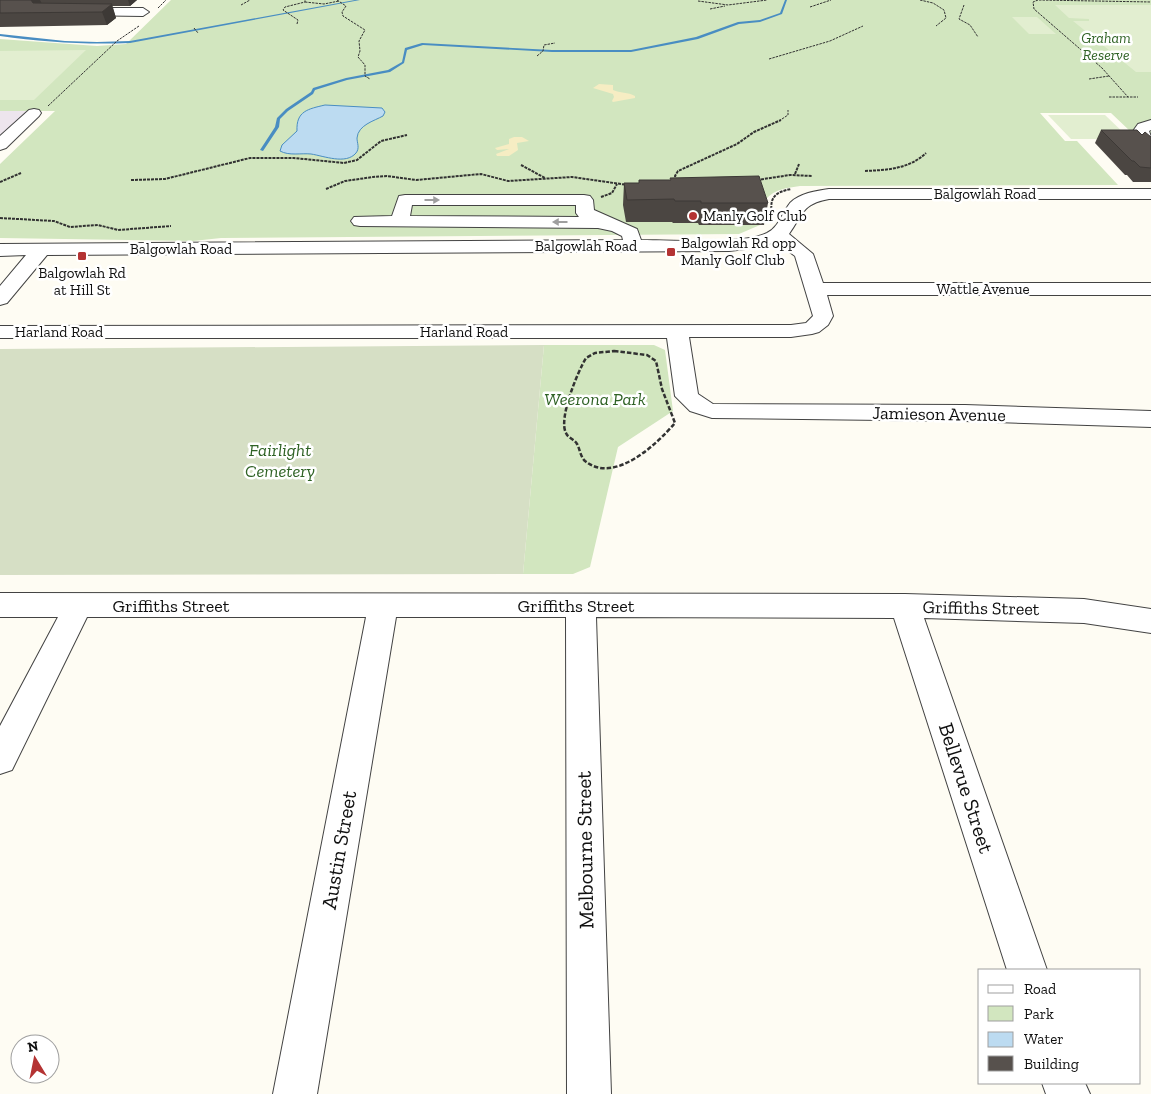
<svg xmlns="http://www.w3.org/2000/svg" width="1151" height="1094" font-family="'Zilla Slab',serif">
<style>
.industrial{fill:#ede5ed}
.green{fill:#d2e6bf}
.sand{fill:#f6edc3}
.cemetery{fill:#d6dfc5}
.pitch{fill:#e2eed0}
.water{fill:#bcdbf1;stroke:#498dc2}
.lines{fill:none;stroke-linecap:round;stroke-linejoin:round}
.stream{fill:#498dc2;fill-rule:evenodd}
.minor-casing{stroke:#434343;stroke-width:2}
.path-far2{stroke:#323232;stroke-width:1;stroke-dasharray:2.5 1;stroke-linecap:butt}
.path-far1{stroke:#323232;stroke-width:2;stroke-dasharray:3 1;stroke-linecap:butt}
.path{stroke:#323232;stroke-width:2.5;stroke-dasharray:4.5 2;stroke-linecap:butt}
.minor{fill:#fff;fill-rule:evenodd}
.wall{fill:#4b4642}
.shaded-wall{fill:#3d3936}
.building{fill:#57514d;stroke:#3d3936}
.oneway{fill:#9f9f9f}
.poi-dot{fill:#b43333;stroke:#fff;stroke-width:2}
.labels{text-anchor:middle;stroke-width:5;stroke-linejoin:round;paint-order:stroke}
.far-park-label{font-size:15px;font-style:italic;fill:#2f6225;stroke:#fff}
.far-street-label{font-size:15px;fill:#101010;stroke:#fff}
.far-poi-label{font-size:15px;fill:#101010;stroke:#fff;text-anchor:start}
.park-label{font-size:18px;font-style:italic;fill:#2f6225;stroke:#fff}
.street-label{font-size:18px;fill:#101010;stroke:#fff}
.near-street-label{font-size:21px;fill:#101010;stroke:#fff}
</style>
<rect width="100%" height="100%" fill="#fefcf3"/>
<polygon class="industrial" points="0,111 30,111 0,138"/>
<g class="green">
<path d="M 171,0 L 1151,0 L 1151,151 L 1111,113 L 1040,113 L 1065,141 L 1077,141 L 1118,185 L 800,186 C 787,188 775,189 766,199 L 768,213 L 760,225 L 739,234 L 221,238 L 193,241 L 0,238 L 0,164 L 55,111 L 0,111 L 0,39 L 97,46 L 126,44 Z"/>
<polygon points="544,345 654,345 665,350 673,411 618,447 590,567 573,574 523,574"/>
</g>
<g class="sand">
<path d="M 599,84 L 613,85 L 613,90 C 620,93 628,92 635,96 L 635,98 L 613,102 L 612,101 L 614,97 L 613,94 L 593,88 Z"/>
<polygon points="514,137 522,137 529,141 517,143 518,150 509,156 497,156 496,154 509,149 497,150 495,148 509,144 509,139"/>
</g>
<polygon class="cemetery" points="544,345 523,574 0,575 0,349"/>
<g class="pitch">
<polygon points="1055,5 1151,5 1151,72 1136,72 1073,21 1089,21 1089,19 1069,18"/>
<polygon points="1012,17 1037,17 1056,34 1029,34"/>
<polygon points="86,50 34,100 0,100 0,51"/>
<polygon points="1048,115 1105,115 1130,139 1071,139"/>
</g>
<path class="water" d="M 325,105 L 382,108 L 385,112 L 383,116 C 374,121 358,125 357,138 C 357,143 360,148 356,153 C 346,165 324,156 311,154 C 301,153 289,156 280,151 L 282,145 L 297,131 C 296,111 308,109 325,105 Z"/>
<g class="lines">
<g class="stream">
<path d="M 355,0 L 360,0 L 130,43 C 86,45 43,42 0,36 L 0,34 L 65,41 L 97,42 L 130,41 Z"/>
<polygon points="785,0 787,0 782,14 760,22 739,24 698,39 631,52 552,52 423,45 407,50 404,63 390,72 347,80 315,90 313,94 288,111 280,119 279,127 263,151 260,150 275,127 277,118 286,109 311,92 313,88 346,78 388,70 402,62 405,48 422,43 552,50 631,50 696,37 738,22 760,20 780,13"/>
</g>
<g class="minor-casing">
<g id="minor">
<polygon points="77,8 143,8 149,12 143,16 73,15 71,12"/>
<polygon points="34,109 39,110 41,113 39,116 6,148 0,150 0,136 29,110"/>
<path d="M 1151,120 L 1151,130 L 1149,131 L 1151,137 L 1151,152 C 1141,149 1136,140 1133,131 L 1138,124 Z"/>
<path d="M 829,189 L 1151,189 L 1151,199 L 829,199 C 802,204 803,214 789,234 L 813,254 L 823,283 L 1151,283 L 1151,295 L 827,295 L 833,316 L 828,325 L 819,332 L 812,334 L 791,337 L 689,337 L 698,394 L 713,404 L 965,405 L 1151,411 L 1151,427 L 965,421 L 712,418 L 690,411 L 675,396 L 667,338 L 0,338 L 0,326 L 791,325 L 806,323 L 813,316 L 795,256 L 776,242 L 754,248 L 729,251 L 47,255 L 7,303 L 0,305 L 0,286 L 26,255 L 0,256 L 0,244 L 623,240 L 622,236 L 612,231 L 598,228 L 360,226 L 354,225 L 351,221 L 354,217 L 392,216 L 399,196 L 405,195 L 584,195 L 590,196 L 593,200 L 594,210 L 637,229 L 641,240 C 672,240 741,245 767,233 C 779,227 782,213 790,203 C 800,193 816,191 829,189 ZM 412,205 L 576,205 L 576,213 L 579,217 L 410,216 Z"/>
<polygon points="0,593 905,594 1084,599 1151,609 1151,633 1084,623 924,618 1047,970 1007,970 894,618 596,617 611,1094 567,1094 566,617 396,617 317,1094 273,1094 366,617 87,617 12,770 0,774 0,726 58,617 0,617"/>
<polygon points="1042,1083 1085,1083 1090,1094 1046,1094"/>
</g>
</g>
<g class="path-far2">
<polyline points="337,0 346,6 342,12 343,16 365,30 359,41 360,51 358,57 365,65 365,76 370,79"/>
<polyline points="920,0 933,3 944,10 946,18 936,26"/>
<polyline points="1038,0 1033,2 1034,9 1102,68 1128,97"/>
<polyline points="1039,0 1151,2"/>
<polyline points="698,1 728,5 767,0"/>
<polyline points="305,2 324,4 339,1"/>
<polyline points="241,5 250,0"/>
<polyline points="964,5 959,19 970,25 978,37"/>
<polyline points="810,7 831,0"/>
<polyline points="158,8 166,0"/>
<polyline points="710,9 725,6"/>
<polyline points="297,24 298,20 283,10 285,7 305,2 305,0"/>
<polyline points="194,28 198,33"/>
<polyline points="537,56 543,51 544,45 555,43"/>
<polyline points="769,59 830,41 863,26"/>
<polyline points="1089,79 1109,76"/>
<polyline points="1109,97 1138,97"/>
<polyline points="48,106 117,41 139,26"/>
<polyline points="779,121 788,115 788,110"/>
</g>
<g class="path-far1">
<polyline points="521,165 545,178"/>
<path d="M 865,171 C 887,170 909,169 926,153"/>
<polyline points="795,174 799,164"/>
<polyline points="131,180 165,179 250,158 294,158 344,163 357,160 381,141 407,135"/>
<polyline points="757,180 790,175 812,176"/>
<polyline points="676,181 675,176 678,171 737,144 754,132 781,120"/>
<polyline points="0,182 21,173"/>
<polyline points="326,189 345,181 373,177 387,176 416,180 481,174 508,181 572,177 628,185"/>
<polyline points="601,197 612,193 617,184"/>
<path d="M 772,213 C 769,197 776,192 791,189"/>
<polyline points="0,218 54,221 70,227 98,225 118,230 171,226"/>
</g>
<path class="path" d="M 614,351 L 647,355 L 656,361 L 662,389 L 675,423 C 657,444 614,485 585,461 C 580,456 580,449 577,444 C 574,439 568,438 566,433 C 558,419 578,371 586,358 L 595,353 Z"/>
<use href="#minor" class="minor"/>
</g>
<g class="wall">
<polygon points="0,0 137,0 130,6 112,6 116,18 107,25 0,27"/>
<polygon points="1101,130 1142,135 1151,137 1151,182 1133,182 1127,175 1125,175 1095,143"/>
<polygon points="624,183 768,203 764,225 699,225 698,223 673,223 672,222 626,222 623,205"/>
</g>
<g class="shaded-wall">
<polygon points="30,0 40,0 43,6 35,12"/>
<polygon points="128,0 137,0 130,6"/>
<polygon points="112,4 116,18 107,25 102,12"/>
</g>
<g class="building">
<polygon points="0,0 31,0 33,3 112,4 102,12 0,13"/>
<polygon points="1101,130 1137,130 1142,135 1145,132 1151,137 1151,168 1140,167 1134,161 1132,161"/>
<polygon points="759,176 768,203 701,203 701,201 675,201 674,199 627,200 624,183 639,183 639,180 671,180 670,178"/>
</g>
<defs><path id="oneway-solid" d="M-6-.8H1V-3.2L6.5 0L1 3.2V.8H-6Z" transform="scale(1.25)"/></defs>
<g class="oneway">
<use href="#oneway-solid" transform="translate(432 200)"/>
<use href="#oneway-solid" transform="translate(560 222) rotate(-180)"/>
</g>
<g class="poi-dot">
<circle cx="693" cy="216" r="5"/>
<rect x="666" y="247" width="10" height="10" rx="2.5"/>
<rect x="77" y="251" width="10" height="10" rx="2.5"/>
</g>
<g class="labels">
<g class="far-park-label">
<text x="1106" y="43">Graham<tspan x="1106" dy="17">Reserve</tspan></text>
</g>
<g class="far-street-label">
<text x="985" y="199">Balgowlah Road</text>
<text x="586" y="251">Balgowlah Road</text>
<text x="181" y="254">Balgowlah Road</text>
<text x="983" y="294">Wattle Avenue</text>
<text x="59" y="337">Harland Road</text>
<text x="464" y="337">Harland Road</text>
</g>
<g class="far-poi-label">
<text x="703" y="221">Manly Golf Club</text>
<text x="681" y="248">Balgowlah Rd opp<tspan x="681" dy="17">Manly Golf Club</tspan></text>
<text x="82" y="278" text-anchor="middle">Balgowlah Rd<tspan x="82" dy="17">at Hill St</tspan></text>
</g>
<g class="park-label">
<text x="595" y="405">Weerona Park</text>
<text x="280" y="456">Fairlight<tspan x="280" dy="21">Cemetery</tspan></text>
</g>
<g class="street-label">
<text transform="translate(939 414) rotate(1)" y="6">Jamieson Avenue</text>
<text x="171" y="612">Griffiths Street</text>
<text x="576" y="612">Griffiths Street</text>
<text transform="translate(981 608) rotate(1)" y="6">Griffiths Street</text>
</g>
<g class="near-street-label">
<text transform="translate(966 788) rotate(72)" y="7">Bellevue Street</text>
<text transform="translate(339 850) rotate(-80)" y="7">Austin Street</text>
<text transform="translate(585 850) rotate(-91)" y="7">Melbourne Street</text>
</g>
</g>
<rect x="978" y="969" width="162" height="115" fill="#ffffff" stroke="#9f9f9f"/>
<rect x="988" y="985" width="25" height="8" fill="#ffffff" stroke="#9f9f9f"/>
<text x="1024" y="994" font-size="15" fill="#101010">Road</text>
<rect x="988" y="1006" width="25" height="15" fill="#d2e6bf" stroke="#9f9f9f"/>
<text x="1024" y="1019" font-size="15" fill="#101010">Park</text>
<rect x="988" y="1032" width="25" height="15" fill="#bcdbf1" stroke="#9f9f9f"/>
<text x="1024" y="1044" font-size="15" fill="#101010">Water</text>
<rect x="988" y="1056" width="25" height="15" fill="#57514d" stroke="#9f9f9f"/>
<text x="1024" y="1069" font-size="15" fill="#101010">Building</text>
<g transform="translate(35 1059) rotate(350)"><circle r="24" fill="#ffffff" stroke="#9f9f9f"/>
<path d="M0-4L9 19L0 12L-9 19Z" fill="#b43333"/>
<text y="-8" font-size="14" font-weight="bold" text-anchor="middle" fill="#101010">N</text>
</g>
</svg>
